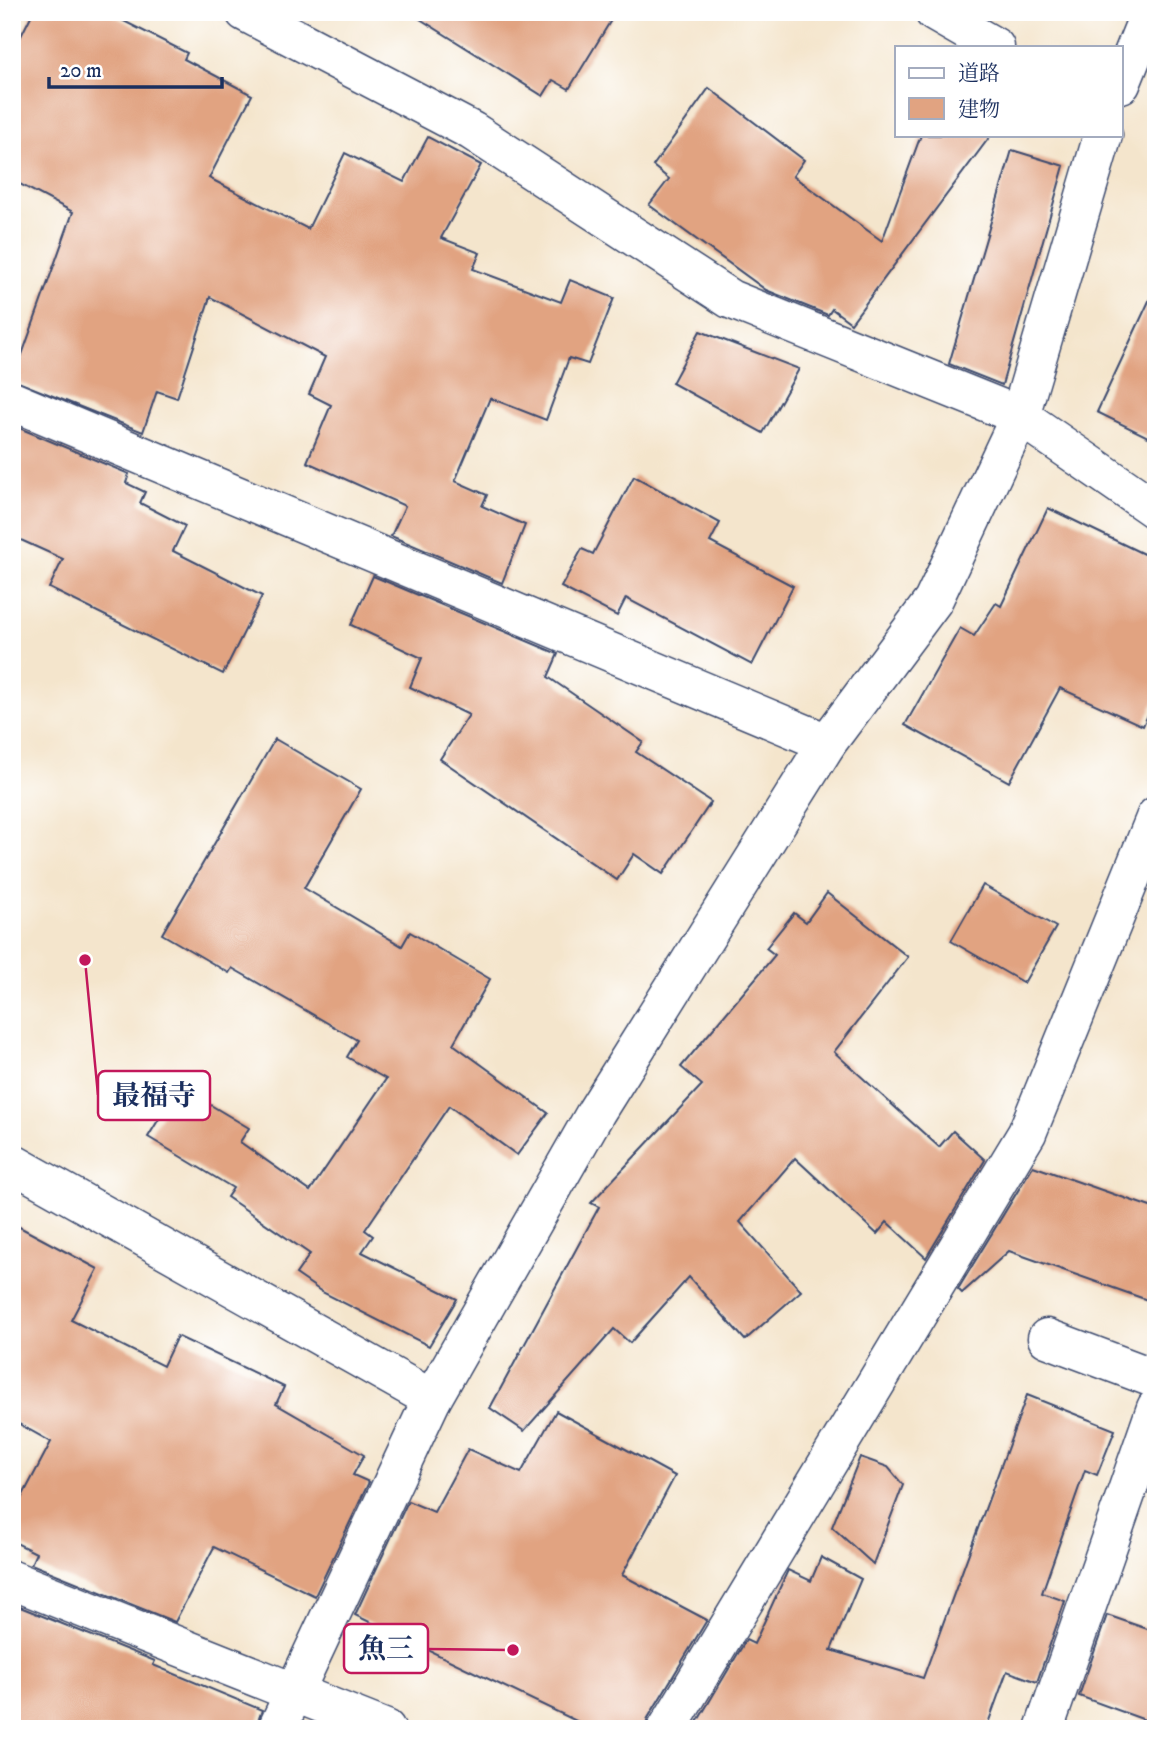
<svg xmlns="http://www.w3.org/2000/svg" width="1168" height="1741" font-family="'IM FELL DW Pica','Noto Serif JP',serif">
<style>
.building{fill:#e1a381}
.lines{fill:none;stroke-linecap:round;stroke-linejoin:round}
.minor-casing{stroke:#3c4a6e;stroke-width:41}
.minor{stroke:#fff;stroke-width:38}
.leader{fill:none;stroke:#c2185b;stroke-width:2.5}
.callout-dot{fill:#c2185b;stroke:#fff;stroke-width:2.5}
.callout{fill:#fff;stroke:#c2185b;stroke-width:2.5}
.callout-label{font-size:28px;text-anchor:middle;font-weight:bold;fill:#1b2f5e}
</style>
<rect width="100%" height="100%" fill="#fff"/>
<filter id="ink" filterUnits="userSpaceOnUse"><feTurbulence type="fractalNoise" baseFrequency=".0143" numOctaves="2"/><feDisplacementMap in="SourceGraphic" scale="14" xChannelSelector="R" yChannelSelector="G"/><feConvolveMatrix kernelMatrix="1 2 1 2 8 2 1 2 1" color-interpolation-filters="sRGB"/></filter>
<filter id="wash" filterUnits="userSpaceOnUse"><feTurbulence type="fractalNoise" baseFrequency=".00686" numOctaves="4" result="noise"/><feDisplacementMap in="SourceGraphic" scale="28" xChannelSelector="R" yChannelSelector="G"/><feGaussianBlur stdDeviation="1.57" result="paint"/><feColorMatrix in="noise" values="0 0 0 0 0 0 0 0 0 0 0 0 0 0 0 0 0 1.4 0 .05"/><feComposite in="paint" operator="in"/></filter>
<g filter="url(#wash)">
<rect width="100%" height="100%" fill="#f4e5cc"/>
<g id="blocks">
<g class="building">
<polygon points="33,12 106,12 187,53 184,59 252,95 209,178 308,229 345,153 404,182 428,137 481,165 441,238 480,253 473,269 561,302 570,280 614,298 588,364 569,358 546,420 490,398 455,481 487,495 482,506 525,525 502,583 391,536 405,506 307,462 331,405 309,394 325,357 210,297 177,398 157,391 143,432 13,380 73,212 12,180 12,54"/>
<polygon points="409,12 616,12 569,89 553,80 543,96"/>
<polygon points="709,88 804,160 793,176 882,241 921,135 991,135 851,323 832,309 828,315 766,290 649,205 669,179 653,166"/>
<polygon points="1012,150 1064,166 1002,385 949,364"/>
<polygon points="1156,286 1156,441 1097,412"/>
<polygon points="700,331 799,369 763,433 672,383"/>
<polygon points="12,425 129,474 126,483 145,492 140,503 185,526 173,551 262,596 223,674 49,588 63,559 12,536"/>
<polygon points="634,476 720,523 710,542 793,586 752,665 626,598 617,616 561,587 582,549 593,554"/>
<polygon points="1048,508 1156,560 1156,697 1143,726 1060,688 1009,782 905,725 960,628 974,636 996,603 1001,606"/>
<polygon points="373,576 558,654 548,677 643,742 636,752 711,802 663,874 634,854 617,880 440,759 469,715 410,687 422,658 351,625"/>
<polygon points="275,739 361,789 304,888 402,946 410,932 490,979 453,1044 548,1113 517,1155 449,1106 365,1230 373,1236 362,1252 457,1299 429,1346 322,1292 296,1274 310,1254 227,1197 233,1188 148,1137 179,1086 249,1128 240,1142 310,1191 386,1079 347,1057 357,1040 232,968 229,973 162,934"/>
<polygon points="983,885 1056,927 1024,983 951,941"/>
<polygon points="827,893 908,957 834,1052 939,1147 953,1131 985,1160 926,1258 887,1222 877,1234 795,1158 740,1222 801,1291 745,1340 689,1277 630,1343 614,1329 524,1431 490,1408 599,1207 591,1203 702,1085 681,1067 775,955 766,948 794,913 806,922"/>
<polygon points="1033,1166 1156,1209 1156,1303 1009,1251 962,1293 958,1289"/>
<polygon points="12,1223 98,1269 71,1320 163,1366 177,1336 284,1387 276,1404 364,1455 353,1475 369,1482 315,1596 214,1547 175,1622 31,1564 36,1553 12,1541 12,1516 51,1442 12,1420"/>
<polygon points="1027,1395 1115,1430 1097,1475 1085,1470 1042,1593 1065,1601 1037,1682 1007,1671 986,1729 693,1729 746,1640 754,1644 788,1570 811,1581 821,1557 861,1579 831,1650 923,1678"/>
<polygon points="556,1411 675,1476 622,1575 707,1620 648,1718 645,1729 593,1729 355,1615 408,1501 434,1512 468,1449 521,1473"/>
<polygon points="860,1457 888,1467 903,1485 873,1564 832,1527"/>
<polygon points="15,1605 155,1661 153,1665 262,1710 255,1729 12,1729 12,1612"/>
<polygon points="1107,1615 1156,1632 1156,1724 1079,1696"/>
</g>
</g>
</g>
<g filter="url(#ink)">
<use href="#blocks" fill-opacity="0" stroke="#3c4a6e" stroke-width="2"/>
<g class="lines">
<g class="minor-casing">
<g id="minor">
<polyline points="245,12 472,131 730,299 1020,416 1156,510"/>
<polyline points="934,12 995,47"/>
<polyline points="1121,84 1150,12"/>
<polyline points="12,401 827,743"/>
<polyline points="12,1163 432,1399"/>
<polyline points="1047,1338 1156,1379"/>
<polyline points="12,1580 386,1729"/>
<polyline points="277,1729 432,1399 596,1112 827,743 933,601 1020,416 1103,135"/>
<polyline points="667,1729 1027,1133 1156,816"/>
<polyline points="1044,1729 1156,1408"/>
</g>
</g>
<use href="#minor" class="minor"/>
</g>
</g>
<path class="leader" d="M85 960L98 1095M513 1650L428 1649"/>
<g class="callout-dot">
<circle cx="85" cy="960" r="7"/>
<circle cx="513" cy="1650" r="7"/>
</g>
<g class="callout">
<rect x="98" y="1071" width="112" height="49" rx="7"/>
<rect x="344" y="1624" width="84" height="49" rx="7"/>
</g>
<g class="callout-label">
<text x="154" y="1105">最福寺</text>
<text x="386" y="1658">魚三</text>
</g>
<rect width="1168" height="1741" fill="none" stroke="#fff" stroke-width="42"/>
<rect x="895" y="46" width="228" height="91" fill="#ffffff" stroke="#a4acbf" stroke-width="2"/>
<rect x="909" y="68" width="35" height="10" fill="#ffffff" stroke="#a4acbf" stroke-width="2"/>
<text x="958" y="80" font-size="21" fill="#1b2f5e">道路</text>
<rect x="909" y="98" width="35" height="21" fill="#e1a381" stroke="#a4acbf" stroke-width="2"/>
<text x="958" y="116" font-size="21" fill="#1b2f5e">建物</text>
<path d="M49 77v10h173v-10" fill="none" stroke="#1b2f5e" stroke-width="3.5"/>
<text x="60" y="77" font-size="21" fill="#1b2f5e" stroke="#ffffff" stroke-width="5" paint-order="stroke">20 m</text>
</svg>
